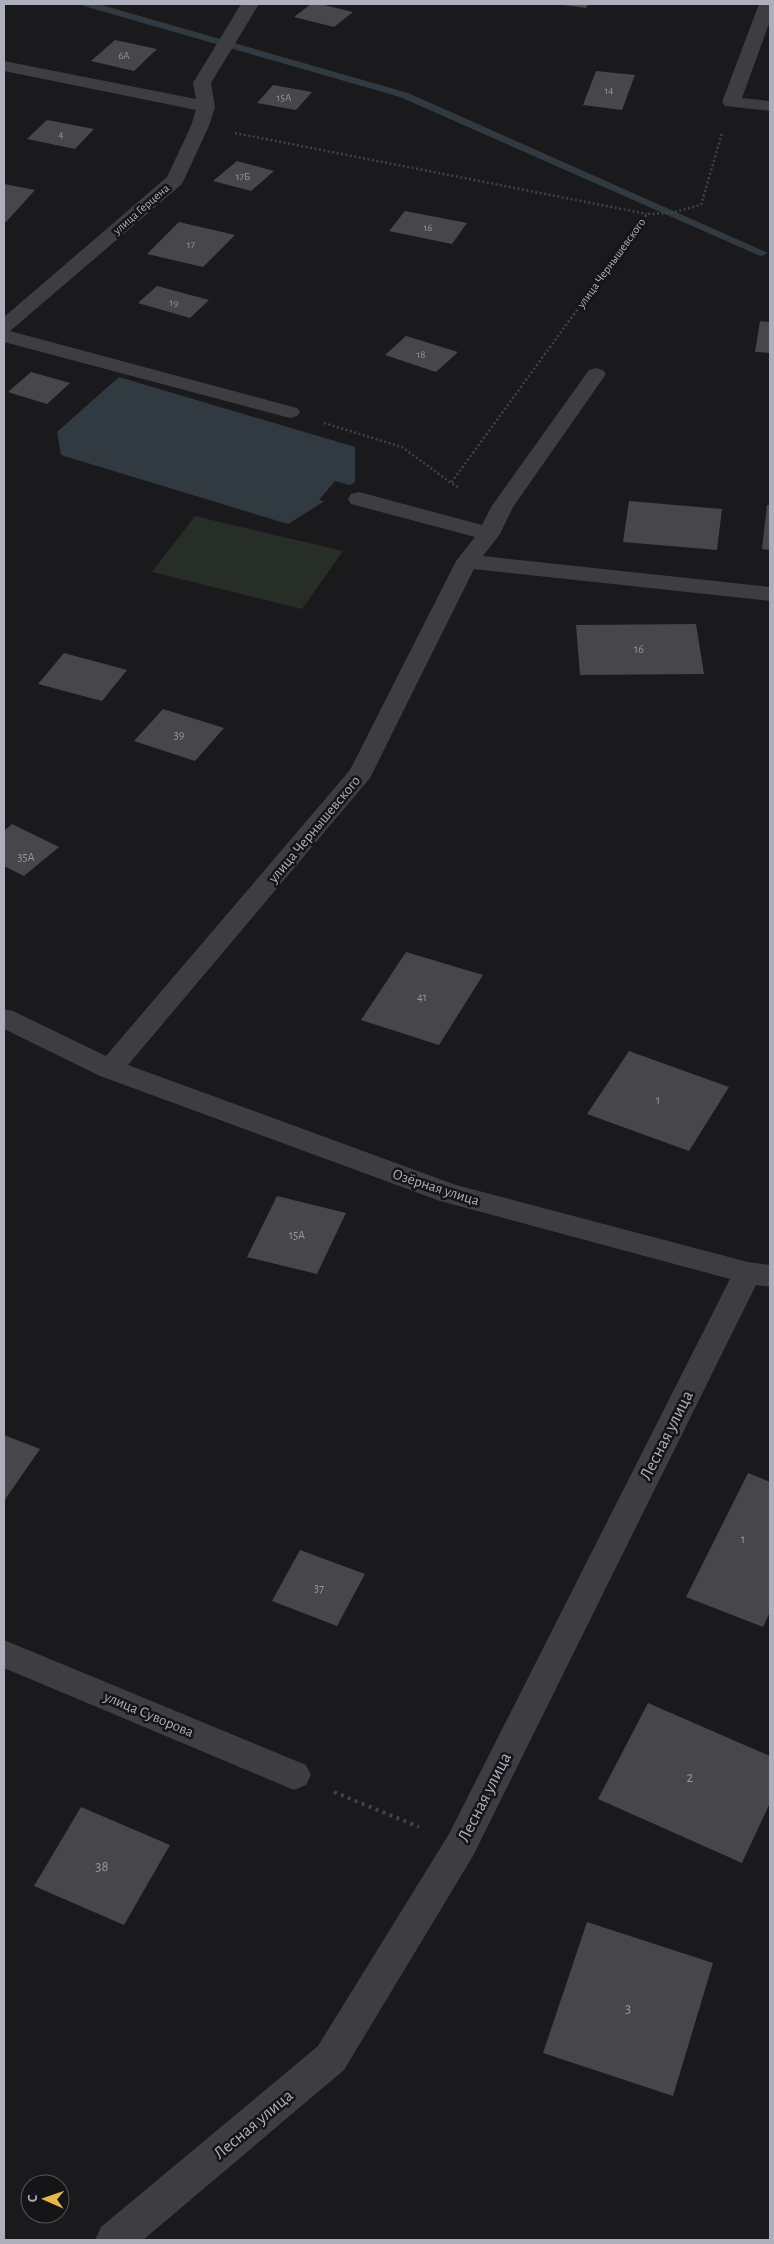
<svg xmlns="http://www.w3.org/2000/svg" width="774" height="2244" font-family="'Alegreya Sans',sans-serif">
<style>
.green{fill:#262e27}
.water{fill:#323a41}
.pier{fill:#1a1a1c}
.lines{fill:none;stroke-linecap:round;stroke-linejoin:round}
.stream{fill:#323a41;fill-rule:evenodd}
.building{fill:#47474b}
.path-far1{stroke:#414247;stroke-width:2.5;stroke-dasharray:2 2.5;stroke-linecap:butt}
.path{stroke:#414247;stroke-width:4;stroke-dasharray:3 4.5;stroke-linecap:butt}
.minor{fill:#3d3d42;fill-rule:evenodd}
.labels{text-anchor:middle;stroke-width:5;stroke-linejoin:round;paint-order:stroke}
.far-number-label{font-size:11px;fill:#94969e}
.far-street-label{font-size:12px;fill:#adb0ba;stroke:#151517}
.number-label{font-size:12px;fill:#94969e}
.street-label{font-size:15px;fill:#adb0ba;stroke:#151517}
.near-number-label{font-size:15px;fill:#94969e}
.near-street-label{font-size:18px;fill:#adb0ba;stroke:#151517}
</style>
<rect width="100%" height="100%" fill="#1a1a1c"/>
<polygon class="green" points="195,516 343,551 302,609 152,572"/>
<polygon class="water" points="119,377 355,447 355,482 288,524 61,455 57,432"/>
<polygon class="pier" points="335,481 353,486 328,502 319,500"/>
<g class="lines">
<polygon class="stream" points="83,4 98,4 408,93 768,253 762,256 758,255 400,97 84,6"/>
</g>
<g class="building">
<polygon points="311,4 320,4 353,12 334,27 294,17"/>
<polygon points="556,4 588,4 586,8"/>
<polygon points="115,40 157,49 134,71 91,61"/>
<polygon points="596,71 635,75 622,110 583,105"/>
<polygon points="273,85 312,92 296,110 257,103"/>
<polygon points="47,120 94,129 75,149 27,139"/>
<polygon points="237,161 274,171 251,191 213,181"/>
<polygon points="4,184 35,190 6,222 4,221"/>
<polygon points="405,211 467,223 452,244 389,231"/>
<polygon points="179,222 235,235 203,267 147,254"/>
<polygon points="157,286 209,300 190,318 138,303"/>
<polygon points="760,321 770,322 770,353 755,352"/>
<polygon points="406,336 458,352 436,372 385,355"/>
<polygon points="31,372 70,383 47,404 8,392"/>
<polygon points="629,501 722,509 717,550 623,542"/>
<polygon points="767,505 770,505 770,550 762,549"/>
<polygon points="696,624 704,674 580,675 576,625"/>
<polygon points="64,653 127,670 102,701 38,684"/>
<polygon points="163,709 224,728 195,761 134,741"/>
<polygon points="12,824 59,847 24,876 4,866 4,831"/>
<polygon points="406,952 483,975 439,1045 361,1020"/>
<polygon points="629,1051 729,1087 689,1151 587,1114"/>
<polygon points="277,1196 346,1213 317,1274 247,1257"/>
<polygon points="4,1435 40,1449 4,1501"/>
<polygon points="748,1473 770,1482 770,1612 763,1627 686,1597"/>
<polygon points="300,1550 365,1574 337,1626 272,1601"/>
<polygon points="648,1703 770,1756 770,1803 742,1863 598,1799"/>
<polygon points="81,1807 170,1845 124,1925 34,1886"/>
<polygon points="587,1922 713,1963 673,2096 543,2053"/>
</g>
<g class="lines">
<g class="path-far1">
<polyline points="235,133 647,214"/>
<polyline points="324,423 402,447 451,483"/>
<polyline points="458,487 451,483 647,214 671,213 701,205 722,133"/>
</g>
<polyline class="path" points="334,1792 419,1827"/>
<g class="minor">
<polygon points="241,4 259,4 211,83 215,107 209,126 182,184 10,331 297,408 300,412 297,416 290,418 4,342 4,317 167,177 191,126 196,110 4,71 4,61 196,99 193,83"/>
<polygon points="759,4 770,4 770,21 742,98 770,101 770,111 725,106 722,102"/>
<polygon points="596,368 603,370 606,374 513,507 500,534 483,556 770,587 770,601 474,569 370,778 128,1065 456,1185 748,1262 770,1265 770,1287 756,1285 473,1856 344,2070 143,2240 95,2240 101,2227 318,2046 449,1834 730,1279 440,1201 100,1076 4,1029 4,1009 13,1011 106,1056 350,770 456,561 475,537 351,504 348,499 351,494 359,492 482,525 491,507 589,370"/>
<polygon points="4,1640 306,1765 311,1775 306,1785 294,1790 4,1668"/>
</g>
</g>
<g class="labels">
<g class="far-number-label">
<text x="124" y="59">6А</text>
<text x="609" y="94">14</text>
<text x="284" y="101">15А</text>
<text x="61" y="138">4</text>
<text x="243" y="180">17Б</text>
<text x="428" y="231">16</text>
<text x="191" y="248">17</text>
<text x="174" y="306">19</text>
<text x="421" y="358">18</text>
</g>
<g class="far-street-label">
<text transform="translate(141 209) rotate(-41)" y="4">улица Герцена</text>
<text transform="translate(611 263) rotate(-54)" y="4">улица Чернышевского</text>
</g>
<g class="number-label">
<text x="639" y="653">16</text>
<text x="179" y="739">39</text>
<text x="26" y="861">35А</text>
<text x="422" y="1001">41</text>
<text x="658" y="1104">1</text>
<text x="297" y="1239">15А</text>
<text x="743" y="1543">1</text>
<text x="319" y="1592">37</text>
</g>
<g class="street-label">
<text transform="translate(314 829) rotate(-50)" y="5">улица Чернышевского</text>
<text transform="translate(436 1187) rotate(18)" y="5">Озёрная улица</text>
<text transform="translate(149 1714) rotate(23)" y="5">улица Суворова</text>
</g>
<g class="near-number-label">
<text x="690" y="1782">2</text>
<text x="102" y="1871">38</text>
<text x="628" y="2013">3</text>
</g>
<g class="near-street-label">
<text transform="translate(666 1435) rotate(-63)" y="6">Лесная улица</text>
<text transform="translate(484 1797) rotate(-63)" y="6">Лесная улица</text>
<text transform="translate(253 2124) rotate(-40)" y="6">Лесная улица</text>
</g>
</g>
<rect width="774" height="2244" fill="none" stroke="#adb0ba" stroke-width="10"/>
<g transform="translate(45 2199) rotate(272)"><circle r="24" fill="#151517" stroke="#525358"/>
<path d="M0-4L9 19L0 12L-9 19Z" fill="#e4b949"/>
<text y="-8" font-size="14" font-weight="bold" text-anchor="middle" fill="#adb0ba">С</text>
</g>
</svg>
